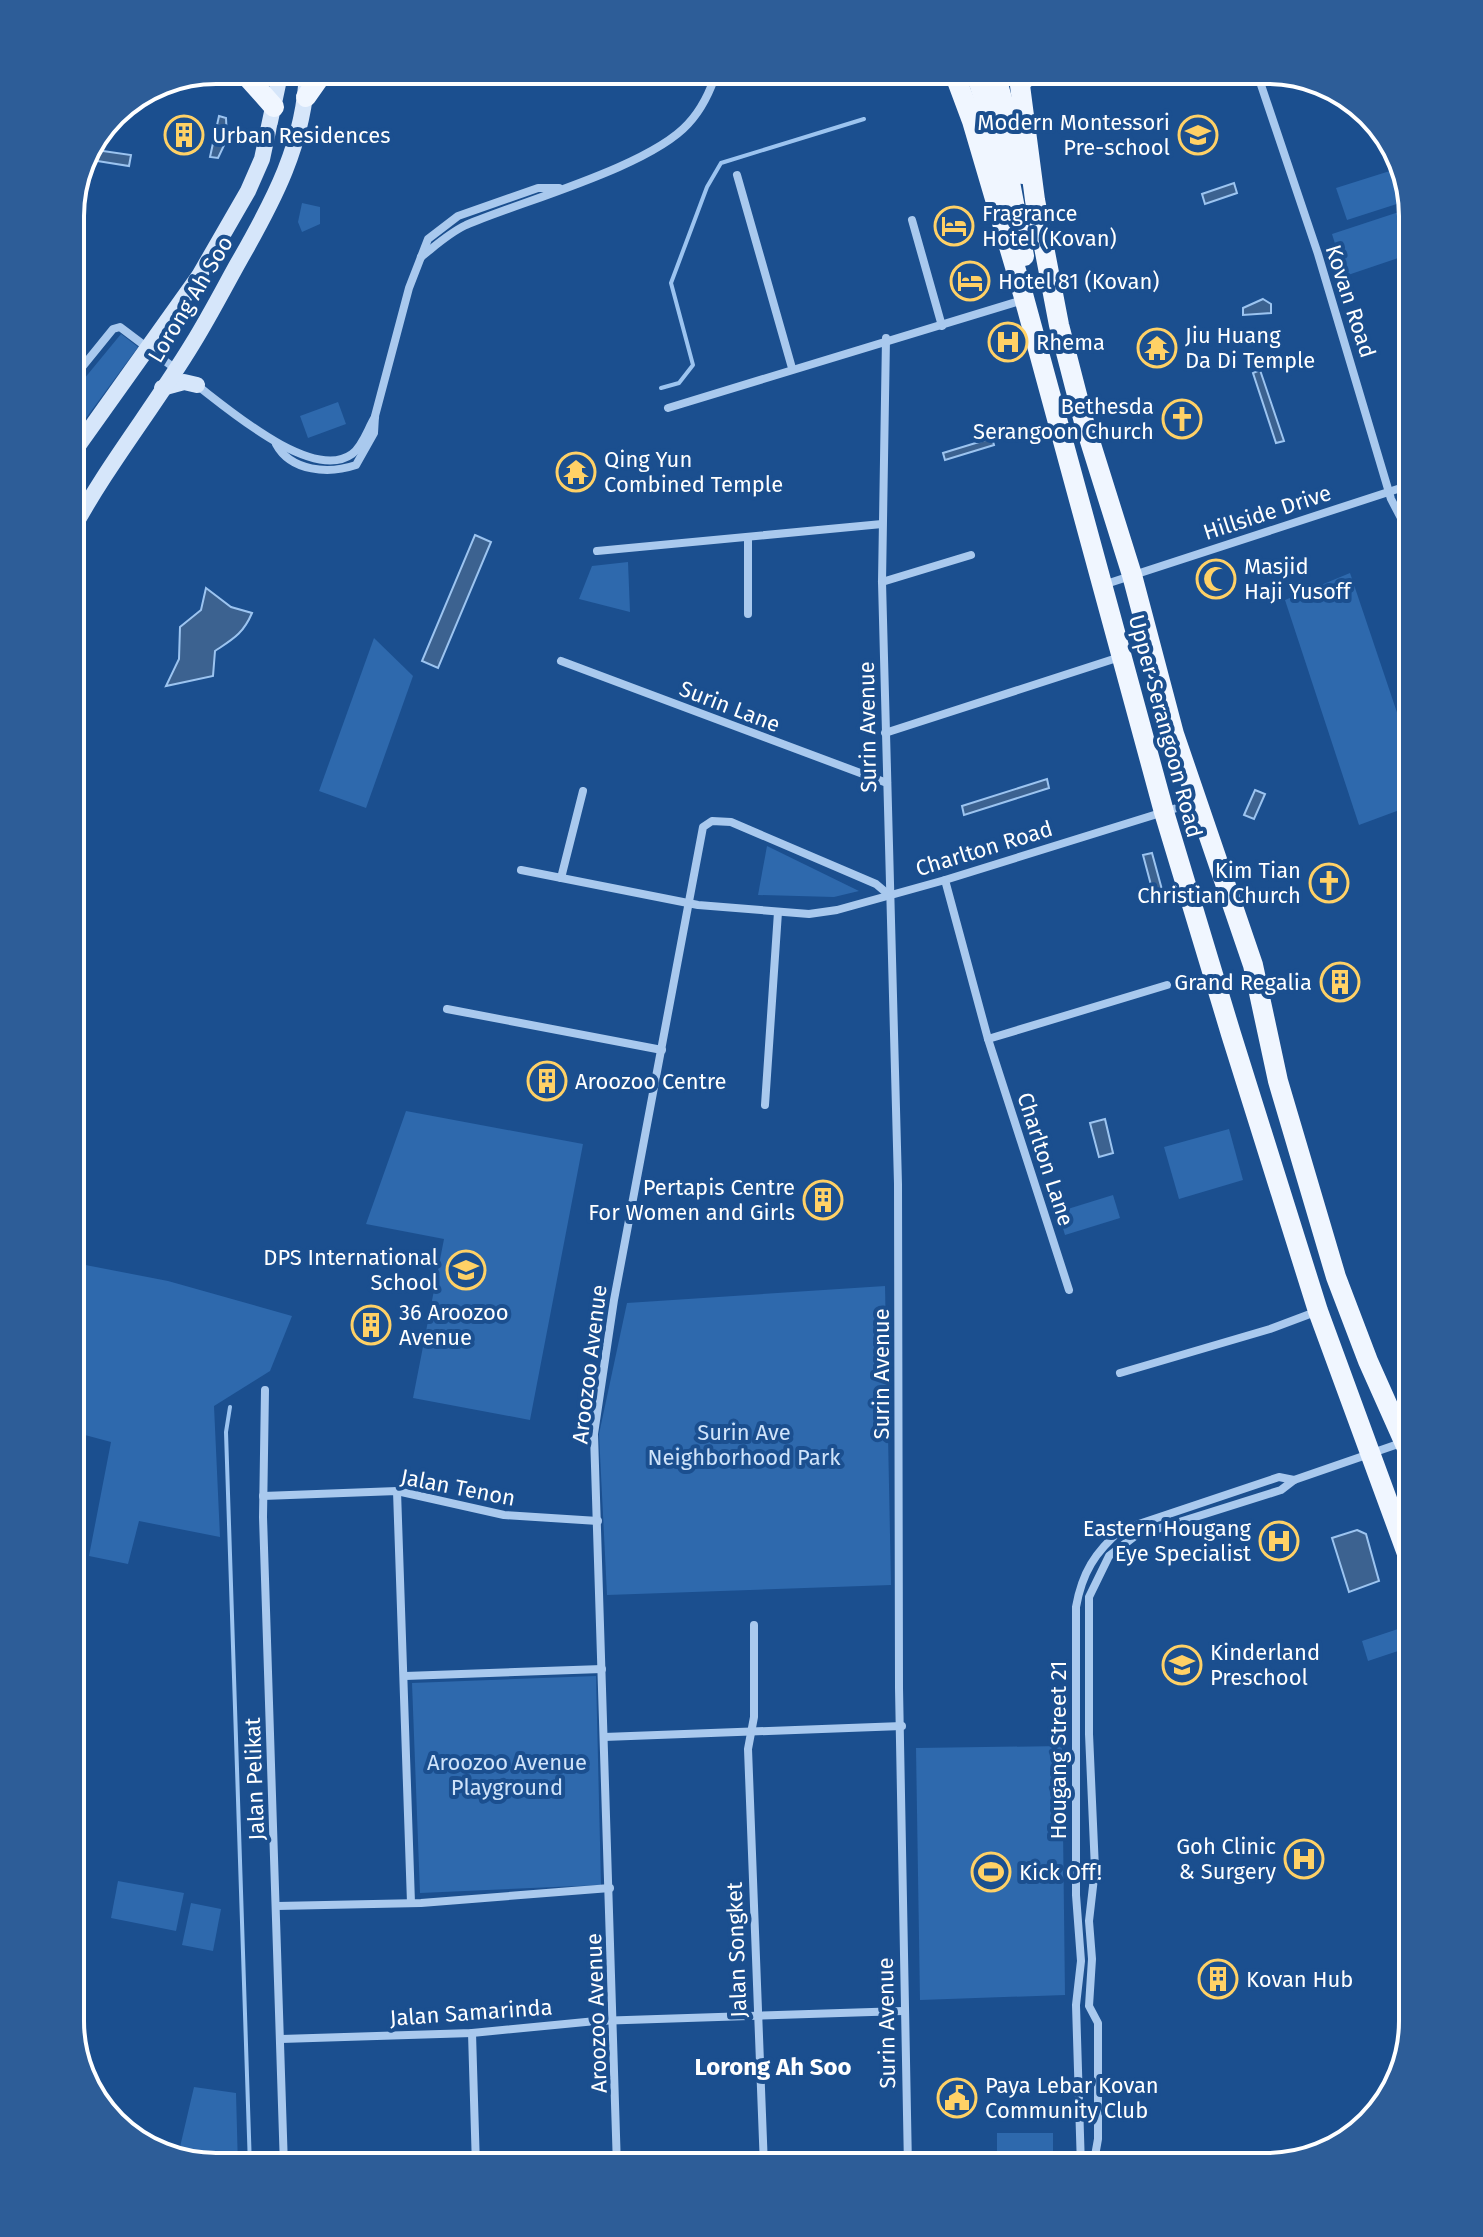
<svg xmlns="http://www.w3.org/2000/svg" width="1483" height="2237" font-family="'Fira Sans',sans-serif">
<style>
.green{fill:#2e69ad}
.water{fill:#3c6290;stroke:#9cc4f0;stroke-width:2}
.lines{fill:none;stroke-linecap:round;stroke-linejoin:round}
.stream{stroke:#9cc4f0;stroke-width:4}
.minor{stroke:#a9c9ee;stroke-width:8}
.secondary{stroke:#d6e6fa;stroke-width:16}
.primary{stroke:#f0f6ff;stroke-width:20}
.labels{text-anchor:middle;stroke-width:8;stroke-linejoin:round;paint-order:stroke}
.poi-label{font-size:22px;fill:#fff;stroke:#1b4f8f;text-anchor:start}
.street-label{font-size:22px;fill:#fff;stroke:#1b4f8f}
.park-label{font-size:22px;fill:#cfe3fa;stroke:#1b4f8f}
.neighbourhood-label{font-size:24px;font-weight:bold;fill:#fff;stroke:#1b4f8f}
.rim{fill:none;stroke:#fff;stroke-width:4}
</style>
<rect width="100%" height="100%" fill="#1b4f8f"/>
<g class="green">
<polygon points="1393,170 1403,202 1347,220 1336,188"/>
<polygon points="302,203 320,207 320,224 302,232 298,222"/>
<polygon points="1411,208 1413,253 1345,276 1332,234"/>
<polygon points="121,334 138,347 70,440 70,396"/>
<polygon points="338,402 346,424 308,438 300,416"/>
<polygon points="628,562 630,612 579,599 592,566"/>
<polygon points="1350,573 1413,760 1413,805 1359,825 1285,600"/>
<polygon points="374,638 413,676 366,808 319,791"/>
<polygon points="767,846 859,891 834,897 758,895"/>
<polygon points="406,1111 583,1144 530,1420 413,1398 444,1239 366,1224"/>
<polygon points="1229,1129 1243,1180 1179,1199 1164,1147"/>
<polygon points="1113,1195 1120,1218 1065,1235 1058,1212"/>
<polygon points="70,1262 168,1281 292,1316 270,1371 214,1406 220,1537 139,1521 128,1564 89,1556 111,1442 70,1431"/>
<polygon points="885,1286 891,1585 607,1595 599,1434 627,1303"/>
<polygon points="1401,1628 1407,1648 1368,1661 1362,1641"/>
<polygon points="596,1676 601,1885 420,1893 412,1683"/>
<polygon points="1062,1746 1065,1995 920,2000 916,1748"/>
<polygon points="118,1881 184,1893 176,1931 111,1918"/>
<polygon points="191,1903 221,1909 213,1951 182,1945"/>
<polygon points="194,2087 236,2093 238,2167 231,2167 225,2158 180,2147"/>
<polygon points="997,2133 1053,2133 1053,2163 997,2164"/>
</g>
<g class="water">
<polygon points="219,116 226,118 227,139 218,158 210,157"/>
<polygon points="96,150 131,155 129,166 91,160"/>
<polygon points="1234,183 1237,193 1205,204 1202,194"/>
<polygon points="1263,299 1271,304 1271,313 1243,315 1243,308"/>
<polygon points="1260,370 1284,441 1276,443 1253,373"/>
<polygon points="992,438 994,445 945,460 943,453"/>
<polygon points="475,535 491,542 438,668 422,661"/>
<path d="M 206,588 L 231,607 L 252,613 C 243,634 233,639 215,651 L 213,676 L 166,686 L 179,659 L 180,627 L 201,610 Z"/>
<polygon points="1047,779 1049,788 964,815 962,806"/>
<polygon points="1255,790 1265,794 1254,819 1244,815"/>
<polygon points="1152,853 1164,897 1155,900 1143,855"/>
<polygon points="1105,1119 1113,1153 1099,1157 1090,1123"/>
<polygon points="1357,1530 1366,1534 1379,1581 1349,1592 1332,1538"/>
</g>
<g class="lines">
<g class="stream">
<polyline points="661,388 679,383 693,365 671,283 707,187 721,163 864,119"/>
<polyline points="230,1407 226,1432 250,2167"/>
</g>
<g class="minor">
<polyline points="1256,70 1318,254 1391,499 1413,541"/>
<polyline points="737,175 792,368"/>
<polyline points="912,220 942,326"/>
<path d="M 421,257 C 435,246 449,233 466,225 C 522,201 649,167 688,124 C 702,109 711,90 717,70"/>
<polyline points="886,338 882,582 898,1184 899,1688 908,2167"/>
<polyline points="70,382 113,329 120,327 177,370"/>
<path d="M 194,383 C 226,407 312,483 352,454 C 363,446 368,428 375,417"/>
<polyline points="668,408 1023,300"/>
<path d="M 276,444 C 291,472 329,474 356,465 L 374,433 L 375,416 L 409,288 L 428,239 L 458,216 L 538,188 L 559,188"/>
<polyline points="597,551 882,524"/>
<polyline points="882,582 971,555"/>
<polyline points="1103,585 1413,484"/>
<polyline points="748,614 748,538"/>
<polyline points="561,661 887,783"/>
<polyline points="885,733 1120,657"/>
<polyline points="521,870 698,905 809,914 837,910 945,880 1196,802"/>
<polyline points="561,878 583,791"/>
<polyline points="945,880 988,1039 1069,1290"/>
<polyline points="447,1009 662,1050"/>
<polyline points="988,1039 1167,985"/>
<polyline points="765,1105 778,912"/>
<polyline points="1120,1373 1270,1329 1318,1311"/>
<polyline points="265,1390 263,1517 284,2167"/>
<polyline points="397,1491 411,1903"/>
<polyline points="263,1496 397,1491 504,1515 598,1521"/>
<polyline points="754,1625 754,1717 748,1749 764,2167"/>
<polyline points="405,1676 602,1669"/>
<polyline points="604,1737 902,1726"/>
<polyline points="277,1906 421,1903 610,1888"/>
<polyline points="472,2033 476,2167"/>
<polyline points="281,2039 472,2033 596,2021 903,2011"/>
<polyline points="617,2167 594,1434 614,1300 703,827 712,821 731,822 876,884 889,895"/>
<path d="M 1081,2167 L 1076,2005 L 1081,1961 L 1076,1895 L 1076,1607 C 1082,1573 1095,1552 1121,1530 L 1279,1477 L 1294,1480"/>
<polyline points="1093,2167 1098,2139 1098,2023 1089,2006 1092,1959 1089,1921 1095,1869 1089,1734 1089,1597 1109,1556 1135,1536 1281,1490 1294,1480 1404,1442"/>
</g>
<g class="secondary">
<polyline points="1020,86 1037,70"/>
<polyline points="162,388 184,382 197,385"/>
<polyline points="70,457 199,276 248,191 262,159 281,70"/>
<path d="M 70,534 C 107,465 153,409 193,343 C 209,317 223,290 238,263 C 273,202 305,143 307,70"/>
</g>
<g class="primary">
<polyline points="241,70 274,107"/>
<polyline points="953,70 972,121 1023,294 1164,812 1231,1034 1318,1311 1413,1570"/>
<polyline points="975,70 1010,182 1024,256"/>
<polyline points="994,70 1023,174"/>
<polyline points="1018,70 1035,200 1059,325 1084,422 1132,575 1174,734 1253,965 1278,1081 1336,1277 1368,1361 1413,1462"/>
<polyline points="306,97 325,70"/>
</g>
</g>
<defs>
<g id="building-ring" transform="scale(2)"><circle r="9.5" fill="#1b4f8f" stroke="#ffd166" stroke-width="1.5"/><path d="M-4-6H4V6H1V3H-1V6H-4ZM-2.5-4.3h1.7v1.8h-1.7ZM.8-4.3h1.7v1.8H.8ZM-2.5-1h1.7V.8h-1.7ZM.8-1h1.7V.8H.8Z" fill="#ffd166"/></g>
<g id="school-ring" transform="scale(2)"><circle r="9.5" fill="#1b4f8f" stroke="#ffd166" stroke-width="1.5"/><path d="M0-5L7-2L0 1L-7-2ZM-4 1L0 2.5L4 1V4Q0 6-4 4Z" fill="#ffd166"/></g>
<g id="hotel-ring" transform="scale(2)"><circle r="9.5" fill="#1b4f8f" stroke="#ffd166" stroke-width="1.5"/><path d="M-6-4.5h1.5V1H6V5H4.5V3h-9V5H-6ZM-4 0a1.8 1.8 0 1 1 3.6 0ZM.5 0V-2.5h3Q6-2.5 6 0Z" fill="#ffd166"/></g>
<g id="hospital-ring" transform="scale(2)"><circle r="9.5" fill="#1b4f8f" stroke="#ffd166" stroke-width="1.5"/><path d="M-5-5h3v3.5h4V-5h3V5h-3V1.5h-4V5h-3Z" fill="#ffd166"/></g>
<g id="temple-ring" transform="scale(2)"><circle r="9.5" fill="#1b4f8f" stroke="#ffd166" stroke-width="1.5"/><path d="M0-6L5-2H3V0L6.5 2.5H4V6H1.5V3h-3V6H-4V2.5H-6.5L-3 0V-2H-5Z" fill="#ffd166"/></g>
<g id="church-ring" transform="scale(2)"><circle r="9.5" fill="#1b4f8f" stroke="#ffd166" stroke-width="1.5"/><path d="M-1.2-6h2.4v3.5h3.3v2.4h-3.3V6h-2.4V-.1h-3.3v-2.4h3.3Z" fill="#ffd166"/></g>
<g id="mosque-ring" transform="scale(2)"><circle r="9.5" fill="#1b4f8f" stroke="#ffd166" stroke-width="1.5"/><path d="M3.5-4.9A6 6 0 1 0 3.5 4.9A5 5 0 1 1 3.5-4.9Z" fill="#ffd166"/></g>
<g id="stadium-ring" transform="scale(2)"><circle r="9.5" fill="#1b4f8f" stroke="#ffd166" stroke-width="1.5"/><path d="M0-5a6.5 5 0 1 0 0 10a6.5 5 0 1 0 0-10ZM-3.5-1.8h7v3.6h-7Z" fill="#ffd166"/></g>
<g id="civic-ring" transform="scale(2)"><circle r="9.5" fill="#1b4f8f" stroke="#ffd166" stroke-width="1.5"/><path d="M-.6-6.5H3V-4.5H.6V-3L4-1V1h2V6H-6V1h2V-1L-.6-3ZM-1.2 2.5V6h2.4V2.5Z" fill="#ffd166"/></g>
</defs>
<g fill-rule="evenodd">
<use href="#building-ring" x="184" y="135"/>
<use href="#school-ring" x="1198" y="135"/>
<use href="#hotel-ring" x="954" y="226"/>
<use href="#hotel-ring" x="970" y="281"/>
<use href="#hospital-ring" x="1008" y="342"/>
<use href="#temple-ring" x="1157" y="348"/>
<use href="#church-ring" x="1182" y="419"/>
<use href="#temple-ring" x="576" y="472"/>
<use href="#mosque-ring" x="1216" y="579"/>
<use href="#church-ring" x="1329" y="883"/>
<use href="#building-ring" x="1340" y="982"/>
<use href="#building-ring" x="547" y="1081"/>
<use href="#building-ring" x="823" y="1200"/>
<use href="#school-ring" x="466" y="1270"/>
<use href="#building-ring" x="371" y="1325"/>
<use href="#hospital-ring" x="1279" y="1541"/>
<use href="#school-ring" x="1182" y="1665"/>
<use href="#hospital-ring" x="1304" y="1859"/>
<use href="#stadium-ring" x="991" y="1872"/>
<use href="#building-ring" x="1218" y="1979"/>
<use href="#civic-ring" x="957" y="2098"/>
</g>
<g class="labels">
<g class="poi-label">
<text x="1170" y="130" text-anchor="end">Modern Montessori<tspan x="1170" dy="25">Pre-school</tspan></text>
<text x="212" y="143">Urban Residences</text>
<text x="982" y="221">Fragrance<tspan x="982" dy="25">Hotel (Kovan)</tspan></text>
<text x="998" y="289">Hotel 81 (Kovan)</text>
<text x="1185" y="343">Jiu Huang<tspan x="1185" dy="25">Da Di Temple</tspan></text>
<text x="1036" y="350">Rhema</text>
<text x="1154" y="414" text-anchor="end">Bethesda<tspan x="1154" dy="25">Serangoon Church</tspan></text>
<text x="604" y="467">Qing Yun<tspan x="604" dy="25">Combined Temple</tspan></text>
<text x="1244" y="574">Masjid<tspan x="1244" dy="25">Haji Yusoff</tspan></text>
<text x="1301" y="878" text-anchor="end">Kim Tian<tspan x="1301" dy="25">Christian Church</tspan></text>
<text x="1312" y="990" text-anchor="end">Grand Regalia</text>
<text x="575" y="1089">Aroozoo Centre</text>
<text x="795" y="1195" text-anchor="end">Pertapis Centre<tspan x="795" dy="25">For Women and Girls</tspan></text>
<text x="438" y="1265" text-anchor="end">DPS International<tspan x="438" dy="25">School</tspan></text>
<text x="399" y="1320">36 Aroozoo<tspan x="399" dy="25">Avenue</tspan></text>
<text x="1251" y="1536" text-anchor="end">Eastern Hougang<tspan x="1251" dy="25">Eye Specialist</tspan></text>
<text x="1210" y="1660">Kinderland<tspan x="1210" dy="25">Preschool</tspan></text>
<text x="1276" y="1854" text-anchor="end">Goh Clinic<tspan x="1276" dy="25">&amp; Surgery</tspan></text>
<text x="1019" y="1880">Kick Off!</text>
<text x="1246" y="1987">Kovan Hub</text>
<text x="985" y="2093">Paya Lebar Kovan<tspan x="985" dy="25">Community Club</tspan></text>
</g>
<g class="street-label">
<text transform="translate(190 299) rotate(-59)" y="8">Lorong Ah Soo</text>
<text transform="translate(1351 301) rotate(72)" y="8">Kovan Road</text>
<text transform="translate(1267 512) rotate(-18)" y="8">Hillside Drive</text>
<text transform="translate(730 706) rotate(21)" y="8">Surin Lane</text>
<text transform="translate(1166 726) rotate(75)" y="8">Upper Serangoon Road</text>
<text transform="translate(867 727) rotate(-91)" y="8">Surin Avenue</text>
<text transform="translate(984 848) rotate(-17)" y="8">Charlton Road</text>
<text transform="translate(1046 1159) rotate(72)" y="8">Charlton Lane</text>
<text transform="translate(589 1364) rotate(-83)" y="8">Aroozoo Avenue</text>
<text transform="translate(881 1374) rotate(-90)" y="8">Surin Avenue</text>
<text transform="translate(458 1487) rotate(11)" y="8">Jalan Tenon</text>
<text transform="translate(1058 1750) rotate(-90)" y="8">Hougang Street 21</text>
<text transform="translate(254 1779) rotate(-92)" y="8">Jalan Pelikat</text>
<text transform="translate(736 1950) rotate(-92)" y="8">Jalan Songket</text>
<text transform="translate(471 2012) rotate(-4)" y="8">Jalan Samarinda</text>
<text transform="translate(596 2013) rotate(-92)" y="8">Aroozoo Avenue</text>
<text transform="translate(886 2023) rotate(-91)" y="8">Surin Avenue</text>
</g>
<g class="park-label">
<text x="744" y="1440">Surin Ave<tspan x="744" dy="25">Neighborhood Park</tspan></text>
<text x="507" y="1770">Aroozoo Avenue<tspan x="507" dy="25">Playground</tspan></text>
</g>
<g class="neighbourhood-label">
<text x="773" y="2075">Lorong Ah Soo</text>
</g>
</g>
<path d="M0 0H1483V2237H0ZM216 84H1267A132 132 0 0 1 1399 216V2021A132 132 0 0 1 1267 2153H216A132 132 0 0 1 84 2021V216A132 132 0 0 1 216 84Z" fill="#2d5d98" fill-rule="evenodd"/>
<path class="rim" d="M216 84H1267A132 132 0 0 1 1399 216V2021A132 132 0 0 1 1267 2153H216A132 132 0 0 1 84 2021V216A132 132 0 0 1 216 84Z"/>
</svg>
